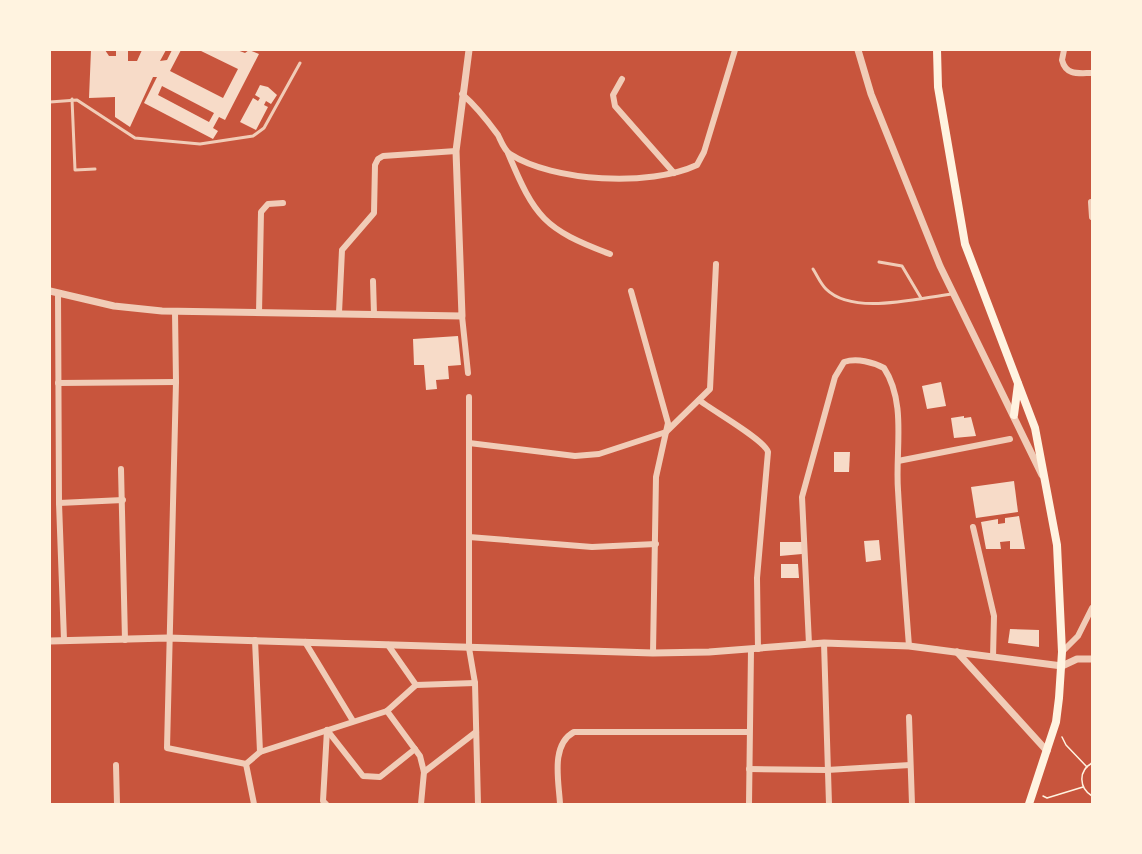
<svg xmlns="http://www.w3.org/2000/svg" width="1142" height="854" font-family="'Asap Condensed',sans-serif">
<style>
.building{fill:#f7dbc8;fill-rule:evenodd}
.lines{fill:none;stroke-linecap:round;stroke-linejoin:round}
.path{stroke:#fff3e0;stroke-width:1.5}
.service{stroke:#f1ccb7;stroke-width:3}
.minor{stroke:#f1ccb7;stroke-width:6}
.tertiary{stroke:#f1ccb7;stroke-width:7}
.secondary{stroke:#fff3e0;stroke-width:8}
</style>
<rect width="100%" height="100%" fill="#c8553d"/>
<g class="building">
<path d="M 91,50 L 105,50 L 109,56 L 116,56 L 116,50 L 128,50 L 128,61 L 137,61 L 142,50 L 166,50 L 160,61 L 167,60 L 172,50 L 181,50 L 170,71 L 223,98 L 238,69 L 199,50 L 237,50 L 245,53 L 249,50 L 259,54 L 225,120 L 219,117 L 213,128 L 218,131 L 213,139 L 144,103 L 157,77 L 153,77 L 130,127 L 115,117 L 115,97 L 89,98 ZM 162,86 L 214,113 L 209,122 L 158,95 Z"/>
<polygon points="260,85 268,87 277,95 271,104 266,101 264,105 268,107 256,130 240,122 253,98 258,101 260,98 255,95"/>
<polygon points="458,336 461,365 448,366 449,379 436,380 437,389 426,390 424,365 414,365 413,339"/>
<polygon points="941,382 946,406 927,409 922,386"/>
<polygon points="964,416 964,418 971,417 976,436 954,438 951,418"/>
<polygon points="834,452 850,452 849,472 834,472"/>
<polygon points="1014,481 1018,512 976,518 971,487"/>
<polygon points="1019,516 1025,549 1010,549 1010,541 1000,542 1001,549 986,549 981,522 998,519 998,524 1005,523 1005,518"/>
<polygon points="879,540 881,560 866,562 864,541"/>
<polygon points="780,542 802,542 802,554 780,556"/>
<polygon points="781,564 798,564 799,578 781,578"/>
<polygon points="1010,629 1039,630 1039,647 1008,643"/>
</g>
<g class="lines">
<g class="path">
<polyline points="1062,737 1066,745 1087,767"/>
<path d="M 1092,763 C 1078,771 1079,788 1092,796"/>
<polyline points="1043,796 1047,798 1083,787"/>
</g>
<g class="service">
<polyline points="72,99 75,170 95,169"/>
<polyline points="50,102 77,100 135,138 200,144 253,136 264,128 300,63"/>
<polyline points="879,262 902,266 921,298"/>
<path d="M 813,269 C 817,275 820,283 826,289 C 853,316 918,298 952,294"/>
</g>
<g class="minor">
<path d="M 1064,50 L 1062,60 C 1066,76 1079,73 1092,73"/>
<polyline points="622,79 613,95 615,106 674,173"/>
<path d="M 462,94 C 476,106 487,120 498,135 C 501,141 504,150 510,154 C 553,182 650,187 697,165 L 704,152 L 735,50"/>
<path d="M 508,153 C 535,218 544,229 610,254"/>
<polyline points="1091,202 1092,217"/>
<polyline points="373,281 374,314"/>
<polyline points="631,291 668,423 656,477 653,653"/>
<polyline points="58,293 59,503 64,640"/>
<polyline points="175,312 176,382 167,748 246,764"/>
<polyline points="259,313 261,212 268,204 283,203"/>
<polyline points="339,313 342,250 374,213 375,165 378,159 383,156 456,151"/>
<polyline points="462,316 468,373"/>
<polyline points="58,383 176,382"/>
<polyline points="469,397 469,648 475,683 478,804"/>
<path d="M 699,400 C 713,411 765,440 768,452 L 757,578 L 758,649"/>
<polyline points="469,443 575,456 599,454 666,432 710,389 716,264"/>
<polyline points="898,461 1010,439"/>
<polyline points="121,469 125,640"/>
<polyline points="59,503 123,500"/>
<polyline points="973,527 994,616 993,657"/>
<polyline points="469,537 592,547 656,544"/>
<polyline points="255,640 260,752"/>
<polyline points="305,642 353,721"/>
<polyline points="824,643 829,804"/>
<path d="M 809,644 L 802,497 L 835,377 L 844,362 C 857,358 873,362 884,368 C 907,403 895,451 898,490 C 901,542 905,594 909,646"/>
<polyline points="388,645 416,685"/>
<polyline points="1062,652 1078,636 1092,608"/>
<polyline points="387,711 420,756 424,772 421,804"/>
<polyline points="909,717 912,804"/>
<polyline points="327,730 363,776 380,777 415,749"/>
<polyline points="246,764 260,752 387,711 416,685 475,683"/>
<polyline points="246,764 254,804"/>
<polyline points="116,765 117,804"/>
<polyline points="749,769 827,770 910,765"/>
<polyline points="424,772 476,732"/>
<polyline points="326,804 323,801 327,730"/>
<path d="M 560,804 C 559,782 550,745 574,732 L 749,732"/>
<polyline points="749,804 751,650"/>
</g>
<g class="tertiary">
<polyline points="858,50 871,94 940,266 1042,475"/>
<polyline points="50,291 114,306 162,311 462,316 456,151 469,50"/>
<polyline points="50,641 168,638 653,653 709,652 824,643 909,646 1062,666 1077,659 1092,659"/>
<polyline points="957,652 1047,751"/>
</g>
<g class="secondary">
<polyline points="937,50 938,87 965,244 1035,428 1057,545 1062,652 1059,698 1056,722 1029,804"/>
<polyline points="1014,415 1018,384"/>
</g>
</g>
<rect width="1142" height="854" fill="none" stroke="#fff3e0" stroke-width="102"/>
</svg>
